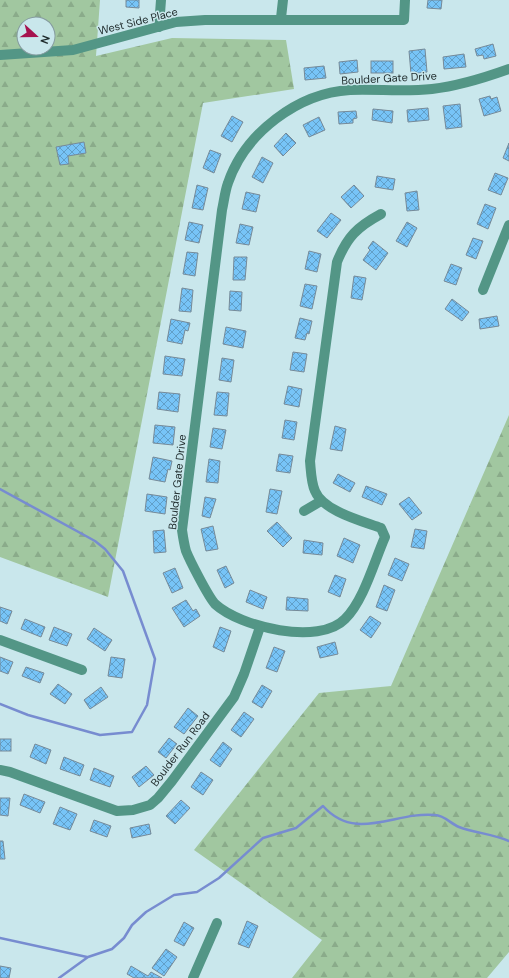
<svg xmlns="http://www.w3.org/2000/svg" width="509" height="978" font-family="'DM Sans',sans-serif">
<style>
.forest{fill:url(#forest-firs);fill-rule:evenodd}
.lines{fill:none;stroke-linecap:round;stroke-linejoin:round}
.stream{stroke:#778cd0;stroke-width:2.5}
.building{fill:url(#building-cross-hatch);stroke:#768a98}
.minor{stroke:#539686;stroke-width:10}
.labels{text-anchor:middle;stroke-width:3;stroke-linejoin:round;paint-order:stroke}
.street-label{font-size:11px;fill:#1e2a2b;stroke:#c9e7ec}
</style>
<defs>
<pattern id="forest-firs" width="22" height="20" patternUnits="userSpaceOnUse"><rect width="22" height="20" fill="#a1c7a0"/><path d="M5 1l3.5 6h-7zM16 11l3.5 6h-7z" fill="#8aab8a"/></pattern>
<pattern id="building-cross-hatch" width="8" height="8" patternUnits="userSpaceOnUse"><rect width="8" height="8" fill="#77c4f7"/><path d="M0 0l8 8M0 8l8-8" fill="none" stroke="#619fc8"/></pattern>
</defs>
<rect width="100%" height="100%" fill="#c9e7ec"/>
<g class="forest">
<path d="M 0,0 L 100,0 L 96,56 L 172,38 L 286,40 L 294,89 L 203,103 L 108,597 L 0,557 ZM 24,24 L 48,24 L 48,48 L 24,48 Z"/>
<polygon points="509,415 509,952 487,978 292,978 322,940 194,850 319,693 391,686"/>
</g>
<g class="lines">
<g class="stream">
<polyline points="0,489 95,541 105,549 123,571 155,659 147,705 132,732 100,735 28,715 0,704"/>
<polyline points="0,938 87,957"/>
<path d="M 59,978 L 88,957 L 112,949 L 124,938 L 132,925 L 146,912 L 174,895 L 197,892 L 219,878 L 263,838 L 296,828 L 323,806 C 356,843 395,811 435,815 C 444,815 451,824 459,827 C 475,833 493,834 509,841"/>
</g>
</g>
<g class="building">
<polygon points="126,0 139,0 139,8 126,7"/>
<polygon points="428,0 442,0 441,9 427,8"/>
<polygon points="493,44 496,56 484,59 483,55 477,56 475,49"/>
<polygon points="425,49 427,72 411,74 409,51"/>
<polygon points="464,54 466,67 444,69 443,57"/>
<polygon points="357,60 358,72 340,74 339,62"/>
<rect x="371" y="61" width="22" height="12"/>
<polygon points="324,66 326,78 305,80 304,68"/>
<polygon points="490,96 491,99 497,97 501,111 484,116 479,99"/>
<polygon points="460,104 462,127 446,129 443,106"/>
<polygon points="428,108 429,120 408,122 407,110"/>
<polygon points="373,109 393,111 392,123 372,120"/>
<polygon points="356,111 357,118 353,119 353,123 339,124 338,112"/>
<polygon points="232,116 243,122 232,142 221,136"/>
<polygon points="319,117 325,130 309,137 303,125"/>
<polygon points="286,133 296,143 283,156 274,146"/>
<polygon points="84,142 86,153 68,156 69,164 60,165 56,147"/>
<polygon points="509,143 509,161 503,158"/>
<polygon points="210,150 221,154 214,173 203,168"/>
<polygon points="262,157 273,163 263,183 252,177"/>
<polygon points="495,173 508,178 501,195 488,190"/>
<polygon points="377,176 395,179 393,190 375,187"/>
<polygon points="197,185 208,188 203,210 192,208"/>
<polygon points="354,185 364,196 351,208 341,197"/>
<polygon points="417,191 419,210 407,211 405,193"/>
<polygon points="246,192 260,195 256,212 242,209"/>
<polygon points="485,204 496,208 488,229 477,224"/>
<polygon points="331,213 341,220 327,238 317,231"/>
<polygon points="189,222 203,225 199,243 185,240"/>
<polygon points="407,222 417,228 407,247 396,241"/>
<polygon points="240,224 253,227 249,245 236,243"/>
<polygon points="473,238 483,241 476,259 466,255"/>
<polygon points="373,241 388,253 376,270 363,260 370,250 368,248"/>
<polygon points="309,251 321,254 317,272 305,269"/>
<polygon points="187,252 198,253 195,276 183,274"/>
<polygon points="234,257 247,257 245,280 233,280"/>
<polygon points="451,264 462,268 456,285 444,281"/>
<polygon points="354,276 366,278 362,300 351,298"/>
<polygon points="305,284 317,286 312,309 300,306"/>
<polygon points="182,288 193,290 191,312 179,311"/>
<polygon points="230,291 242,292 241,311 229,310"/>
<polygon points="452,299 469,312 462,321 445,309"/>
<polygon points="497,316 499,326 480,329 479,319"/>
<polygon points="300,318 312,321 309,334 307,333 305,340 295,338"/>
<polygon points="171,319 190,323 188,331 185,330 182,344 167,341"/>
<polygon points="226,327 246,331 243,348 223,344"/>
<polygon points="293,352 307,354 304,372 290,370"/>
<polygon points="165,356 185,359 182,376 163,374"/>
<polygon points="222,358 234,360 231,382 219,380"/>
<polygon points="288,386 302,389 299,407 284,404"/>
<polygon points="159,392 180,394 178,412 157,409"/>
<polygon points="217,392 229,393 227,416 214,415"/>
<polygon points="285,420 297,422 294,440 282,438"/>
<polygon points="155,425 175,427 173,445 153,443"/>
<polygon points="335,426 346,429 342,451 330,449"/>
<polygon points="213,428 226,430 222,449 210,447"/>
<polygon points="279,454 293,456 290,473 276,471"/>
<polygon points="153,457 172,461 170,470 168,469 165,482 149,479"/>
<polygon points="209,459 220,461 218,483 206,482"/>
<polygon points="338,474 355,483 350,492 333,483"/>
<polygon points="366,486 387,494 382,505 362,497"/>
<polygon points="270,489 282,491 277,514 266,512"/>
<polygon points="147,494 167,497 165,514 145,511"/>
<polygon points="205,497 216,499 210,518 202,516"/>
<polygon points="409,497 422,513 412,520 399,504"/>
<polygon points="277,522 292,538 283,547 267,531"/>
<polygon points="213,526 218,549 206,551 201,529"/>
<polygon points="415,529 427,531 424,549 411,547"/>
<polygon points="164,530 166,552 154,553 153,531"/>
<polygon points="344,538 360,545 353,563 337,556"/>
<polygon points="304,540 323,543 322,555 303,553"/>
<polygon points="395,558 409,564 402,581 388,575"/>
<polygon points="226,566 234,583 225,588 217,570"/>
<polygon points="175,568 183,588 172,593 163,573"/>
<polygon points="335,575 346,579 340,597 328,592"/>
<polygon points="384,585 395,590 387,611 376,607"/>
<polygon points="250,590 267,597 263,609 246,602"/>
<polygon points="287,597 308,599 308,611 286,610"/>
<polygon points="186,600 193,611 196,609 200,616 184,627 172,608"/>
<polygon points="0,607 12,611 7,624 0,621"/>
<polygon points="370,616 381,623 371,638 360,630"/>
<polygon points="25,619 45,627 41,637 21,629"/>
<polygon points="54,627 72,634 67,646 49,640"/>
<polygon points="220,627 231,631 224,652 213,647"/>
<polygon points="94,628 112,640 105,651 87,639"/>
<polygon points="335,642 338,654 320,658 317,647"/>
<polygon points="274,647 285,651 277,672 266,668"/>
<polygon points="0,657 13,662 8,674 0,671"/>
<polygon points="111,657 125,659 122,678 108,676"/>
<polygon points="26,667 44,673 40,683 22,676"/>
<polygon points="58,684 72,694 65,704 50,694"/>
<polygon points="262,685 272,691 262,708 252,702"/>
<polygon points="101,687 108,697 90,709 84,700"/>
<polygon points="188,708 198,716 184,734 174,727"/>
<polygon points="244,712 254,719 241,737 231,730"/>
<polygon points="169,738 177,744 166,758 158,752"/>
<rect x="0" y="739" width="11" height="12"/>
<polygon points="223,742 232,749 220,767 210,760"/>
<polygon points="35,744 51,750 46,764 30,757"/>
<polygon points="64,757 84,765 80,776 60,769"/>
<polygon points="146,766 154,775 139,787 132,777"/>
<polygon points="94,768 114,776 110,787 90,780"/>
<polygon points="201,772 213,780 203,795 191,787"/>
<polygon points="24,794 45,802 40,813 20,805"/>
<polygon points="0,798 10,798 8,816 0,815"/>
<polygon points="181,800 190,808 175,824 166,816"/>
<polygon points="60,807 77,814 70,830 53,824"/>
<polygon points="94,820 111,826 107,837 90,831"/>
<polygon points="149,824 151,834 132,838 130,828"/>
<polygon points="0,841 3,841 5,859 0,859"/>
<polygon points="247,921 258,926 249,948 238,944"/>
<polygon points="184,922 194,928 184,946 174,941"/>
<polygon points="166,949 177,957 164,976 152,968"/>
<polygon points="0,966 11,968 9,978 0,978"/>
<polygon points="131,966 148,976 151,972 162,978 134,978 127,974"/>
</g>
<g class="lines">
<g class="minor">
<polyline points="281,18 283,0"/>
<polyline points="159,27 161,0"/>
<polyline points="0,55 73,50 176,22 205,20 404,20 405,0"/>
<path d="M 381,214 C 357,227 347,237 337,262 L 310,461 C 311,471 311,482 315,491 C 323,511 362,521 381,528 L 385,537 C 374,562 364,600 345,619 C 319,646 240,627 215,604 C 208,596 190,561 186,551 C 184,544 183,537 182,530 L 222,210 C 224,201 225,191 228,183 C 245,133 298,93 350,90 C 378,89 405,92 432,89 C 459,86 484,78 509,69"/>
<polyline points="483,290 509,225"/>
<polyline points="304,511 321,501"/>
<polyline points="0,640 82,670"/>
<polyline points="0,770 10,772 117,811 133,810 150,805 158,798 172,781 234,697 244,674 260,627"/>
<polyline points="193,978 217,923"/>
</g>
</g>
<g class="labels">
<g class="street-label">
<text transform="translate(138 21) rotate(-14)" y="4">West Side Place</text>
<text transform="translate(389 78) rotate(-3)" y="4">Boulder Gate Drive</text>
<text transform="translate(177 482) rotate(-84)" y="4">Boulder Gate Drive</text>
<text transform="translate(180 749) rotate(-53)" y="4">Boulder Run Road</text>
</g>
</g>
<g transform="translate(36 36) rotate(111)"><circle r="19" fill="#c9e7ec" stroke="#859b9f"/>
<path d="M0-3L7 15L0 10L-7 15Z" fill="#a6134f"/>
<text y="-6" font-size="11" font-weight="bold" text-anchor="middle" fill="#1e2a2b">N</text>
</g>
</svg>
